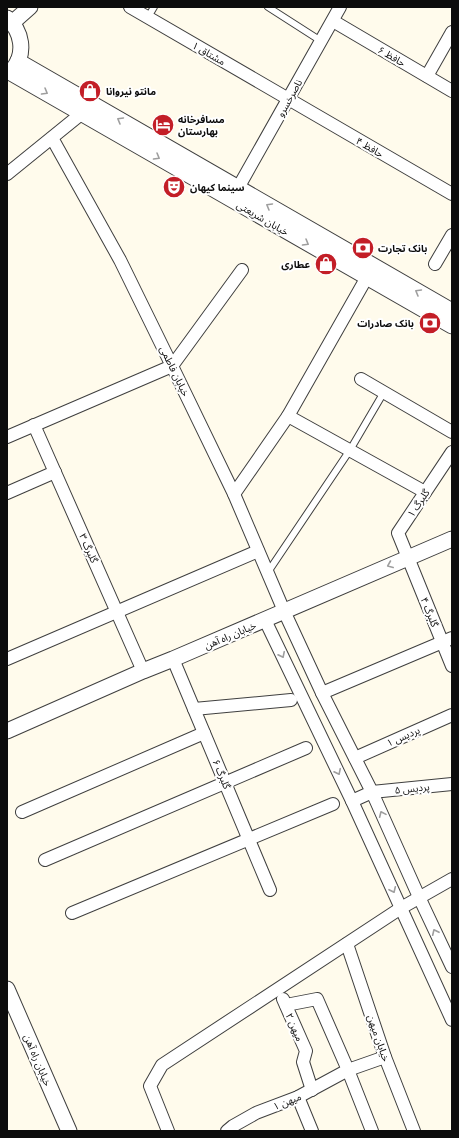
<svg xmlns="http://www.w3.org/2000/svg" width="459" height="1138" font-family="'PT Serif','Noto Sans Arabic',serif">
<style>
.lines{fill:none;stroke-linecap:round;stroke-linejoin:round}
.service-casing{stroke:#3f3f3f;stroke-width:8}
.minor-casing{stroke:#3f3f3f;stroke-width:14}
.tertiary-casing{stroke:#3f3f3f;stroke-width:17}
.service{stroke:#fff;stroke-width:6}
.minor{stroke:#fff;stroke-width:12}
.tertiary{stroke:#fff;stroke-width:15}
.oneway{stroke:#9e9e9e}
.labels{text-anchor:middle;stroke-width:4;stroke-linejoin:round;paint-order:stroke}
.street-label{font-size:10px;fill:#0c0c0c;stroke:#fff}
.poi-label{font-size:10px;font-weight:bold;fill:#0c0c0c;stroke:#fff;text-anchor:start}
</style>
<rect width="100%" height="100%" fill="#fffbec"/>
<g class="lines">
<g class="service-casing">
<g id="service">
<polyline points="268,7 321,41"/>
<polyline points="148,17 154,7"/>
<polyline points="268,572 350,450 384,392"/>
</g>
</g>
<g class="minor-casing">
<g id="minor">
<polyline points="130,7 452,194"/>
<polyline points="333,21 452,91"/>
<polyline points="427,76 452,32"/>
<polyline points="52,138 120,260 172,366 234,494 284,611 322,693 372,792 419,897 452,967"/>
<polyline points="7,174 81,114"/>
<polyline points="238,188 340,7"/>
<polyline points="435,264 452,235"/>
<polyline points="361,379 452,432"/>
<polyline points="288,416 425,492"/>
<polyline points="34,425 143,671"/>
<polyline points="7,437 172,366 242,270"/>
<polyline points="452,452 398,533 452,666"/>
<polyline points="7,493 55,472"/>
<polyline points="234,494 288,416 367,277"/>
<polyline points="265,620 352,801 452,1020"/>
<polyline points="7,659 258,551"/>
<polyline points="173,659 270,890"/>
<polyline points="322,693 452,638"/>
<polyline points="194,709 291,700"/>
<polyline points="355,758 452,715"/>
<polyline points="352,801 372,792 452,784"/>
<polyline points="22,812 204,733"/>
<polyline points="45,860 306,748"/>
<polyline points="72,913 333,804"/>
<polyline points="347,944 385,1057 414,1131"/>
<polyline points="283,999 306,1051 303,1062 312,1090"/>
<polyline points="286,1005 317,999 348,1070 372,1131"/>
<polyline points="298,1097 312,1131"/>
<polyline points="168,1131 150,1086 162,1065 401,908 452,879"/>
<polyline points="227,1131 233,1126 256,1113 298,1097 348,1070 385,1057"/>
</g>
</g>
<g class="tertiary-casing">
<g id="tertiary">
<path d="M 7,18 C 22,31 26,53 13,69"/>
<polyline points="12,23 30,7"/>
<polyline points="18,61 452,311"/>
<polyline points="11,73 452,326"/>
<polyline points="7,731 143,671 173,659 452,539"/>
<polyline points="7,989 69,1131"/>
</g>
</g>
<use href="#service" class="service"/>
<use href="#minor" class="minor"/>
<use href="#tertiary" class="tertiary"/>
</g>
<defs><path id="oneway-chevron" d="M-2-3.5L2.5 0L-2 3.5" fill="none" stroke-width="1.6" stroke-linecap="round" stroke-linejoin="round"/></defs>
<g class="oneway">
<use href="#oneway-chevron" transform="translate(45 92) rotate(30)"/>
<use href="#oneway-chevron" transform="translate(120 120) rotate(-150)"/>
<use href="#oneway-chevron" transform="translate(157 157) rotate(30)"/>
<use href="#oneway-chevron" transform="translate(269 206) rotate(-150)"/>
<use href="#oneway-chevron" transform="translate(306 243) rotate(30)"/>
<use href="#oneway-chevron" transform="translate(418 292) rotate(-150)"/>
<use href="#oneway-chevron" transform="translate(390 565) rotate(157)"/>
<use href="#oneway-chevron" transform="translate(282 655) rotate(64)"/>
<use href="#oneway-chevron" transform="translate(338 772) rotate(64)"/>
<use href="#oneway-chevron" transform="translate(382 814) rotate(-114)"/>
<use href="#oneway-chevron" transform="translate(393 890) rotate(65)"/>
<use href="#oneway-chevron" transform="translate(435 932) rotate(-115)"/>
</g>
<defs>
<g id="shop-disc" transform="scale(1.15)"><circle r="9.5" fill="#c31e27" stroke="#fff"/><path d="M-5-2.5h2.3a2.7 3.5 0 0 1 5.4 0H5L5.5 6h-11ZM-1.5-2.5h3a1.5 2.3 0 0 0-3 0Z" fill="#fff"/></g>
<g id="hotel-disc" transform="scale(1.15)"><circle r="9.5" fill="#c31e27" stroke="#fff"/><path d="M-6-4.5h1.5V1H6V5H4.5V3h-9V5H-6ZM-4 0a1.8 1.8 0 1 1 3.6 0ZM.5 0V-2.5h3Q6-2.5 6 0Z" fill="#fff"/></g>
<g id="theatre-disc" transform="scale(1.15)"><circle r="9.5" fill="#c31e27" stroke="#fff"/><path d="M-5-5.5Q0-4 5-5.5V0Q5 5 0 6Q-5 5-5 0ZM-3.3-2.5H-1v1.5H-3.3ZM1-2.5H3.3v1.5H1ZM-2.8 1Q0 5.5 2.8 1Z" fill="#fff"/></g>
<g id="bank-disc" transform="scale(1.15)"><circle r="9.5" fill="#c31e27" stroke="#fff"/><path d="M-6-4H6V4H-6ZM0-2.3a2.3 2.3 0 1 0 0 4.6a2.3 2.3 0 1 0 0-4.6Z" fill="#fff"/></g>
</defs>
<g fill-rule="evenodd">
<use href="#shop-disc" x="90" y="91"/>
<use href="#hotel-disc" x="163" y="125"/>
<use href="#theatre-disc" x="174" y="187"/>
<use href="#bank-disc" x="363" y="248"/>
<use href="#shop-disc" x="326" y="264"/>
<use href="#bank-disc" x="430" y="323"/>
</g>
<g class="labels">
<g class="street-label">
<text transform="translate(209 53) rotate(30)" y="4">مشتاق ۱</text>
<text transform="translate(392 56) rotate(30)" y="4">حافظ ۶</text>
<text transform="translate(289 98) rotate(-61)" y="4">ناصرخسرو</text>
<text transform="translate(370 147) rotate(30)" y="4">حافظ ۴</text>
<text transform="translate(263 218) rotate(30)" y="4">خیابان شریعتی</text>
<text transform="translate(175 371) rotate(64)" y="4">خیابان فاطمی</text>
<text transform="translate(418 503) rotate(-56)" y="4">گلبرگ ۱</text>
<text transform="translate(89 548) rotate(66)" y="4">گلبرگ ۳</text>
<text transform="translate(430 612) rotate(68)" y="4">گلبرگ ۴</text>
<text transform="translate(230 635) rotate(-23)" y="4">خیابان راه آهن</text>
<text transform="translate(403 736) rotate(-24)" y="4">پردیس ۱</text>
<text transform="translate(222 774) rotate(67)" y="4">گلبرگ ۶</text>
<text transform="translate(412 788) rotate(-6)" y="4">پردیس ۵</text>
<text transform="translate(295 1027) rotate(67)" y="4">میهن ۲</text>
<text transform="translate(379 1038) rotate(71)" y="4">خیابان میهن</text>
<text transform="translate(38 1060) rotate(67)" y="4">خیابان راه آهن</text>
<text transform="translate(287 1101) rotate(-22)" y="4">میهن ۱</text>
</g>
<g class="poi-label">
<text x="106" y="95">مانتو نیروانا</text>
<text x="178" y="123">مسافرخانه<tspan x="178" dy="12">بهارستان</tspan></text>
<text x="190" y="191">سینما کیهان</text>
<text x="378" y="252">بانک تجارت</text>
<text x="310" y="268" text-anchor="end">عطاری</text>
<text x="414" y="327" text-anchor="end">بانک صادرات</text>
</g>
</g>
<rect width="459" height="1138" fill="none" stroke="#0c0c0c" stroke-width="16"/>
</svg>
